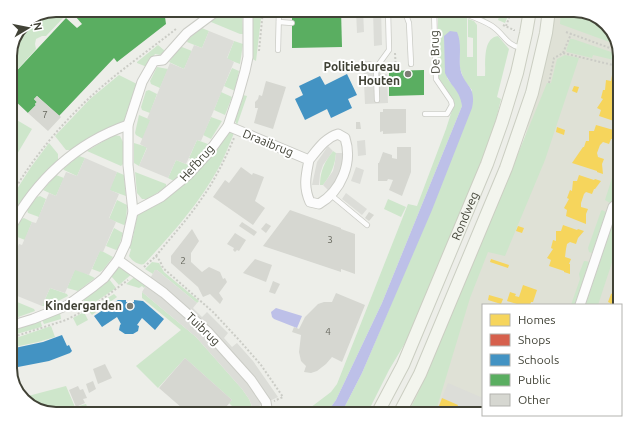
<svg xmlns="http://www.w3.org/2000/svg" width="630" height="424" font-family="Ubuntu,sans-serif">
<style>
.residential{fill:#dfe1d6}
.green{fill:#cee6cb}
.parking{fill:#dcddd8}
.water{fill:#bdc0e8}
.homes{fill:#f6d55c}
.shops{fill:#d6604d}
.schools{fill:#4393c3}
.public{fill:#5aae61}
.building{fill:#d6d7d1}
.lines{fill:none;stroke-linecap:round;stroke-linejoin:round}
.lane-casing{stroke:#cbccc6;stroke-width:6}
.street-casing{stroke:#cbccc6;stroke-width:11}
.secondary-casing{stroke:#cbcec2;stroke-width:14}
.path{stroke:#cbccc6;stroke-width:2;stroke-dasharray:2 2;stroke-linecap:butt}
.lane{stroke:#fcfcfc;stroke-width:4.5}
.street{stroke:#fcfcfc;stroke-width:9}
.secondary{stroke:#f3f5ee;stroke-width:12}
.poi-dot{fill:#7d7e75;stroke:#fff;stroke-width:1.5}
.labels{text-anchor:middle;stroke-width:4;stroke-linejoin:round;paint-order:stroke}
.number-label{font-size:10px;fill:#67685e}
.street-label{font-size:12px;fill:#414236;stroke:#fff}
.poi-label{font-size:12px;font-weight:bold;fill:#414236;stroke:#fff;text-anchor:end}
.rim{fill:none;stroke:#414236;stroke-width:2}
</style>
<rect width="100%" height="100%" fill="#edeee9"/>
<polygon class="residential" points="555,10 574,10 600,18 620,53 620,305 483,305 483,414 402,414 498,220 522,150"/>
<g class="green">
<polygon points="56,10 64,17 46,36 42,36 36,39 35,44 36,49 16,71 12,68 10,70 10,53 24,23"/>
<polygon points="229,10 242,11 243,34 240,34 211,22 211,20"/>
<polygon points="252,10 262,10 256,61 251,58 253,30"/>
<path d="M 438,10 L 448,10 L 467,18 L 467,57 L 473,57 L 473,38 L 468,37 L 468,19 L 474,21 L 477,25 L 477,76 L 485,76 C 486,64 482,38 498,36 L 509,49 L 497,97 L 501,99 L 490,145 L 411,333 L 389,370 L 367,414 L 339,414 L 345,406 L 362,373 L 390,307 L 472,90 L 464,80 L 460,68 L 459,37 L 447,78 L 461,96 L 462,106 L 382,303 L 336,400 L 326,414 L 302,414 L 331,392 L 337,384 L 408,204 L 417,206 L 446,129 L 454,104 L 454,101 L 438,79 Z"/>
<polygon points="464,10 504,10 509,13 505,23 498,20 499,17 488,12 485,19"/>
<polygon points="561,10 574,10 600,18 615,44 560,24"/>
<polygon points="202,28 209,31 202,48 187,42 188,39"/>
<polygon points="570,39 573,39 620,55 620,65 613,64 614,60 593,55 592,58 567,52 566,51"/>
<polygon points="234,41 243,44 240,64 227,59"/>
<polygon points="158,45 165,51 160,55 155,54 147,67 137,63 137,62"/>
<polygon points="180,47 182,47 192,51 184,69 169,62"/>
<polygon points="565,55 579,58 545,160 505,256 488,252 470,298 435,414 408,414 420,389 472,265 547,83 551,83 557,59"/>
<polygon points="157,67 168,69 160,88 151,84 150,81"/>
<polygon points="232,68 239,71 235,91 224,86"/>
<polygon points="119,75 139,85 127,120 101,131 71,150 66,150 55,136 90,99"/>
<polygon points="149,90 157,94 150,113 142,110 141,107 146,91"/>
<polygon points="221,92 232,97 225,115 214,110"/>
<polygon points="243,95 247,96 237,125 234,119"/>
<polygon points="139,115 151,120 143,139 136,135 135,133"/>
<polygon points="10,116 32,129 10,166"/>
<polygon points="211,117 222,121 211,139 203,135"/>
<path d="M 231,132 L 234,133 C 229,145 224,158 218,169 C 198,205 171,235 144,264 C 139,266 131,260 129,256 L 131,249 L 129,248 L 133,237 L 137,216 L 139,214 C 177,197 203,167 226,134 Z"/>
<polygon points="114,135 120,136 123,142 123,164 121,166 87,151"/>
<polygon points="197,140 208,144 195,161 189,158"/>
<polygon points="49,143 58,154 58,160 10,221 10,200 31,167"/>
<polygon points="134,143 147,147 139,166 134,163"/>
<path d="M 333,151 L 336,153 C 335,165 331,175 323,185 L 320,185 C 320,171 325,161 333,151 Z"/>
<polygon points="79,156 85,158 77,176 64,170 63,169"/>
<polygon points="176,160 191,166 174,181 168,178"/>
<polygon points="619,161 620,161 620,167 615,184 618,186 617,191 620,193 610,203 605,200 617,162"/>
<polygon points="117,172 124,175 126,196 109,190"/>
<polygon points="135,172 166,184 166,187 148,199 142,199 137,193"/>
<polygon points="56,175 64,178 56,196 43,190"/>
<polygon points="40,196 46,199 39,217 28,213 27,210 37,197"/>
<polygon points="388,199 406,207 401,217 384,209"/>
<polygon points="117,200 127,205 126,224 124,225 109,219"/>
<polygon points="620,206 620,238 598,305 584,305 615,212"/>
<polygon points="602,210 606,212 606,213 592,253 589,252 588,248 601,211"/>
<polygon points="24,218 32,222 25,240 15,236 14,233 21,219"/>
<polygon points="114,228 123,233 118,249 116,250 106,246"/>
<polygon points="100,250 113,257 103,270 100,272 92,269"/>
<polygon points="584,261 586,261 589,262 589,264 576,305 571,305 580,279 579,274"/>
<polygon points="152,262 159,263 164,272 199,301 197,303 157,270 155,270 153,274 145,269"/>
<polygon points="121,267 133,273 119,285 111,276 117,269"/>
<polygon points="75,269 77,269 95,278 78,291 67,288"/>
<polygon points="137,275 148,283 144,288 142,286 139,288 126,284"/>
<polygon points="109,279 116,288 88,307 83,299 99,288"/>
<polygon points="50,288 67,294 68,296 48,306 42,306"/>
<polygon points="142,292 196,337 242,389 249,399 255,414 237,414 238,412 229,403 232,400 185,358 158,388 136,366 181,330 142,298"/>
<polygon points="114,294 117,297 92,315 88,310"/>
<polygon points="10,299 34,309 35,311 10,320"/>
<polygon points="84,312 88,320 77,326 73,318"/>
<polygon points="58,313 60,313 61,319 44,324 42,320"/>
<polygon points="40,320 42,326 41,327 10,336 10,330"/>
<polygon points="51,326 55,337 38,342 10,348 10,340"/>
<polygon points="66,386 75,407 86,404 90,414 56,414 30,406 26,399 28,396"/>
</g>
<g class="parking">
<polygon points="356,10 363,10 364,32 357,33"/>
<polygon points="373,10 381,10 382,45 374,46"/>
<polygon points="209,31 234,41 227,58 234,62 201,141 197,140 186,164 176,160 168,178 139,166 147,148 140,144 150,120 147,119 170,63 184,69 194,45 202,48"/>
<polygon points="363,61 371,61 381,74 387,74 388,103 365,104"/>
<polygon points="365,140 366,155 358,156 357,141"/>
<polygon points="328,146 333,151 323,165 320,174 319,185 312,185 317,162"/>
<polygon points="336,153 344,153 340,175 334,184 328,190 323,185 333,171 335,162"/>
<polygon points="85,158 117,172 110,190 119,194 109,218 116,222 103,252 100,251 89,275 75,270 65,293 50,288 42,306 10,293 10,275 14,265 11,263 19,244 22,245 32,222 36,223 49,193 56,196 66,172 77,176"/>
<polygon points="356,167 364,170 360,184 351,181"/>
<polygon points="346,193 367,209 362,215 342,199"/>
<polygon points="155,270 157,270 197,303 193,308 202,317 207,312 228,333 224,338 232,347 237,343 253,361 278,397 253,409 249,399 242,389 196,337 142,292"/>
<polygon points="448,383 483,398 483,414 456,414 455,413 458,405 442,398"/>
</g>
<g class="water">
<path d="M 450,31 L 457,32 C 462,43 459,56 460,67 C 463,87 477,84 472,108 L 432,210 L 362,373 L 345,406 L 339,414 L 326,414 L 336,400 L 382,303 L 462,106 C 460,90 451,87 445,73 L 444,36 Z"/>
<polygon points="276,308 302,316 297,328 274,319 272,317 271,312"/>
</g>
<g class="homes">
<polygon points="612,75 620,77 620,92 617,94 614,103 615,106 620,108 620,124 614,122 614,121 599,116 601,110 597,108 603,99 601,98 603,90 605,90 606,80 611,81"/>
<polygon points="574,86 579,87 577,93 572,91"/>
<polygon points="596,125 617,131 612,139 611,139 609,144 603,142 600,145 597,153 598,157 604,159 602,164 603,174 597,172 597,171 572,163 583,147 584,147 586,141 589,141 589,131 594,131"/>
<polygon points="557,127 565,130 564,135 556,132"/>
<polygon points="579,175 594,180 595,179 601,181 595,189 594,189 592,194 586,192 584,194 581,203 581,207 588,209 586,214 586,224 566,216 567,210 564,208 569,199 567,198 570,190 572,191 573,181 577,181"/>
<polygon points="563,225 577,230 578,229 584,231 578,238 576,244 570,242 567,244 566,249 565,257 571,259 569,264 570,264 570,274 564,272 564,271 549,266 551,260 547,258 553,249 551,248 553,240 556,241 556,231 561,231"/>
<polygon points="518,226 524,228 522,233 516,231"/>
<polygon points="491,259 509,265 508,268 490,262"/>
<polygon points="620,278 620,305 610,305 610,303 608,302 611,294 613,293 616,285 617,285"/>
<polygon points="523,285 537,290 533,302 531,302 530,305 520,305 507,301 510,292 516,294 515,296 519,297"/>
<polygon points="489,295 503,299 501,304 488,300"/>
<polygon points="442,398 458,405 455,413 439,406"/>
</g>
<polygon class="shops" points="438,407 453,414 435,414"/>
<g class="schools">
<polygon points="347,74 357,95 348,99 352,108 331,118 327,109 305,120 295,99 303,95 299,86 320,76 325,85"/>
<polygon points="118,300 126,300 126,302 134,302 134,300 143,301 164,319 155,330 142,318 137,325 139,326 138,331 133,334 125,334 119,330 120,325 121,324 117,317 102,327 94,316"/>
<polygon points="62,335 67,346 69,345 72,351 70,353 49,361 18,367 10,371 10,349 43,342"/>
</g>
<g class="public">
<polygon points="70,10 164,10 166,24 117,62 114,58 59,116 37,96 34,99 37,102 35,104 36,105 28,113 10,96 10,78 66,18 77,28 82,24"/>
<polygon points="292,10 341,10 342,47 292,48"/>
<polygon points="424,70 424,95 389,96 389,71"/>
</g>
<g class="building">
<polygon points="266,81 286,87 273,129 254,123 258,108 255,108 255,102 258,99 259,95 262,96"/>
<polygon points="37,96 61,117 48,131 28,113 36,105 35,104 37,102 34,99"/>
<polygon points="383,109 406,109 406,133 383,134 383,131 380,132 380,112 383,112"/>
<polygon points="356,122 360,122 361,129 356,129"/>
<polygon points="397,147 411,147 411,172 402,196 389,190 393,180 388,179 387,181 378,181 378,163 379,163 383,152 392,155 392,158 397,159"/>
<polygon points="241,167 252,175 253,173 264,177 255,201 265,208 253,225 213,197 225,180 229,183"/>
<polygon points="290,210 341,228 341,229 355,234 355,274 341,269 341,272 263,246"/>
<polygon points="369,212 374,215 369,221 365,218"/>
<polygon points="242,222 257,232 254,236 239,226"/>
<polygon points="266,223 271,226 266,233 261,229"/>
<polygon points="192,229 199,241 191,253 191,262 202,272 209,267 220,272 223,279 225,278 227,282 219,293 223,299 220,304 210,294 203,297 198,287 171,263 171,256"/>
<polygon points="235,233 246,240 239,251 237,250 235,252 233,250 234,248 227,244"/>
<polygon points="255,259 272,265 266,282 243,273"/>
<polygon points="273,281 280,284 275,294 269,292"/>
<polygon points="336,293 365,305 342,362 332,357 326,364 317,371 311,373 304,372 306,366 301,361 299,352 301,335 292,332 294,327 299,329 305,317 318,304 324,302 332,302"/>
<polygon points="185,358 232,400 220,414 177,414 182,408 159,388"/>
<polygon points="105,364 112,378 98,384 93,369"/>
<polygon points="93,381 96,389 89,393 86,384"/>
<polygon points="78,386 80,390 83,389 87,398 83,399 85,403 76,407 69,390"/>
</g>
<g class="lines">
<g class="lane-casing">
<g id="lane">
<polyline points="393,10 406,15 409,23 411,64"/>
<path d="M 455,10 C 467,15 481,19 492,26 C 504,34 506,45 521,48"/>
<polyline points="279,22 292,23"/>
<polyline points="278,50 279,10"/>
<polyline points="377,100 376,68 389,50 388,10"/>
<polyline points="425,114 447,114 452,105 451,101 436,79 434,10"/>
<polyline points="331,195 367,225"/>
</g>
</g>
<g class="street-casing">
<g id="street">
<path d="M 228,126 L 309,160 C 306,175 303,187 310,202 L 319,204 C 341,191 353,163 345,138 L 338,134 C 325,138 318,149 309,160"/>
<polyline points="133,212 161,197 188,175 209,152 228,126 238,96 245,71 248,57 248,15 246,10"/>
<path d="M 10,229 C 36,180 76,143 128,125"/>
<polyline points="118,260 164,293 207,331 251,380 266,402 268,414"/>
<polyline points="580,305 613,207 620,201"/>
<polyline points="10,326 33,319 68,305 94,286 104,278 118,260 126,243 133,212 128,165 128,125 142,82 154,61 163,60 187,33 218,10"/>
</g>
</g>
<g class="secondary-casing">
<g id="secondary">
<path id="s1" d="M 377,414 L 403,365 L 487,164 L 502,122 L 517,73 L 526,33 L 530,10"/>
<polyline points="399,414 420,374 506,168 532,93 546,33 549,10"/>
</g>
</g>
<g class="path">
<polyline points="503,25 514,30 514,31"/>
<polyline points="506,26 512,10"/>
<polyline points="566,32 618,51"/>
<polyline points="259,51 263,10"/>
<polyline points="395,53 396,71"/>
<polyline points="563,53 571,34"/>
<polyline points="549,83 554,58 563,53 617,66 620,66"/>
<path d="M 10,197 C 28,166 51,136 77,110 C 107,79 143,55 176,29"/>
<path d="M 156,256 C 171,237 188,219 202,198 C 215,180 225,159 234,138"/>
<polyline points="144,267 156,256 160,261 163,268 213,312 240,341 261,365 283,397 274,401"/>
<polyline points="10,338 66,320 93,306 128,280"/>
</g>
<use href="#lane" class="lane"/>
<use href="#street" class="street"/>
<use href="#secondary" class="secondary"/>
</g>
<g class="poi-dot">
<circle cx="408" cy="74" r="4"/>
<circle cx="130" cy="306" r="4"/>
</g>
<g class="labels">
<g class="number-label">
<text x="45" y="118">7</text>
<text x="330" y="243">3</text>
<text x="183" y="264">2</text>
<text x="328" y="335">4</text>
</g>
<g class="street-label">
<text transform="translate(435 52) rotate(-92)" y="4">De Brug</text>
<text transform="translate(268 143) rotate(22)" y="4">Draaibrug</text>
<text transform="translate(197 163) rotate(-48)" y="4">Hefbrug</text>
<text dy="4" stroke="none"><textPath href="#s1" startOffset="217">Rondweg</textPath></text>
<text transform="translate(203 329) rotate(44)" y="4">Tuibrug</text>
</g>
<g class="poi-label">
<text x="400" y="71">Politiebureau<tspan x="400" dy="14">Houten</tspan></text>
<text x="122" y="310">Kindergarden</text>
</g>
</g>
<path d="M0 0H630V424H0ZM56 17H574A39 39 0 0 1 613 56V368A39 39 0 0 1 574 407H56A39 39 0 0 1 17 368V56A39 39 0 0 1 56 17Z" fill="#fff" fill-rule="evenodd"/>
<path class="rim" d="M56 17H574A39 39 0 0 1 613 56V368A39 39 0 0 1 574 407H56A39 39 0 0 1 17 368V56A39 39 0 0 1 56 17Z"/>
<rect x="482" y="304" width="140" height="112" fill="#ffffff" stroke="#b3b3af"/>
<rect x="490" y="314" width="20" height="12" fill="#f6d55c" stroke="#b3b3af"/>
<text x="518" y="324" font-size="12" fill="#414236">Homes</text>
<rect x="490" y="334" width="20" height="12" fill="#d6604d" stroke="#b3b3af"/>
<text x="518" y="344" font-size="12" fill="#414236">Shops</text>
<rect x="490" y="354" width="20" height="12" fill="#4393c3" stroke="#b3b3af"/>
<text x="518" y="364" font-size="12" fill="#414236">Schools</text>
<rect x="490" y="374" width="20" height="12" fill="#5aae61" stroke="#b3b3af"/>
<text x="518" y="384" font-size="12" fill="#414236">Public</text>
<rect x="490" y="394" width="20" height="12" fill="#d6d7d1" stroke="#b3b3af"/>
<text x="518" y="404" font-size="12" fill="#414236">Other</text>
<g transform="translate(28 28) rotate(80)" stroke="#ffffff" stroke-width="3" paint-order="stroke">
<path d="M0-3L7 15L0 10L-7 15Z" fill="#414236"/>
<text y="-6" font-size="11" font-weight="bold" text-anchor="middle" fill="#414236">N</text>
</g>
</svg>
